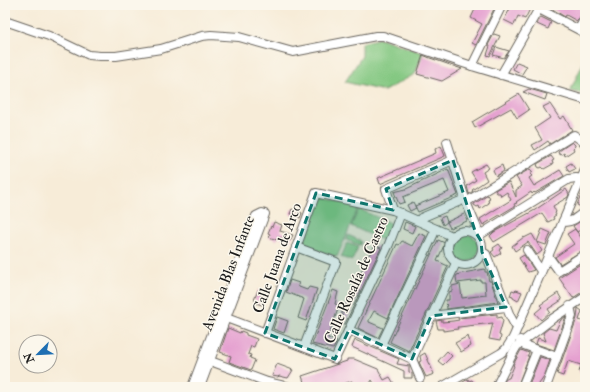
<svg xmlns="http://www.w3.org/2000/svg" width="590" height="392" font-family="'IM FELL Double Pica',serif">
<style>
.green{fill:#84c882;stroke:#50724f}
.building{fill:#e5a0d0}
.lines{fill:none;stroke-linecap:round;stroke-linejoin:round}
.minor-casing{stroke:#69655e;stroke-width:10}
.minor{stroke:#fff;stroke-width:8}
.marked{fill:#0f766e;fill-opacity:0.2;stroke:#0f766e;stroke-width:3;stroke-dasharray:8 5;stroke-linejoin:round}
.labels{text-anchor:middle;stroke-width:3;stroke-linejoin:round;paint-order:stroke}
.street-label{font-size:15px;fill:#1c1c1c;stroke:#fbf7ec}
</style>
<rect width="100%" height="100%" fill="#fbf7ec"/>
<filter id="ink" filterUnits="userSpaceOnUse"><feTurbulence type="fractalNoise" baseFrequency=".025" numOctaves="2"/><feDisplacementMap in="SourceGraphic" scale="8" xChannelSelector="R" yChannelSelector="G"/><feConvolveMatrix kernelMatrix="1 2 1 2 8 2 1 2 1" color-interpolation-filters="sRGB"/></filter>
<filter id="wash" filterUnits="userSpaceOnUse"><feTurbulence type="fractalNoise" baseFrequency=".012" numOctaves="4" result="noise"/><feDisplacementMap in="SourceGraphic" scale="16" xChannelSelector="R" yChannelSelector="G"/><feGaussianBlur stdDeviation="0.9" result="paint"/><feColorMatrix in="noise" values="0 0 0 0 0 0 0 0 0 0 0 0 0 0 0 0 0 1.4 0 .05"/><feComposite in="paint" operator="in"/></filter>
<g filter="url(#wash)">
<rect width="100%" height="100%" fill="#f7ecd8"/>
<g class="green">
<polygon points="380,38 423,53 415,74 384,91 345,82 362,56 362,43"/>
<polygon points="585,59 585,94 570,91"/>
<polygon points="320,197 359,206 337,257 303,245"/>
<polygon points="359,209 392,224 384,241 351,226"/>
<circle cx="465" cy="248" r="14"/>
<polygon points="348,235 361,241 360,245 346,240"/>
<polygon points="347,243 358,247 352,261 341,257"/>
</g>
<g id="blocks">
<g class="building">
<polygon points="477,5 496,5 476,45 472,43 482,24 471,18"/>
<polygon points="512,5 522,5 530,9 525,19 518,16 514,25 504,20"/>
<polygon points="546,5 568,5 573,7 574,5 582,5 580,11 583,13 577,21 566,15 565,17"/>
<polygon points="541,17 551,22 548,29 537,24"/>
<polygon points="494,34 500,36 490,56 487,55 490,46 488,45"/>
<polygon points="496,47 509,51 504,58 493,55"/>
<polygon points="423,55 430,58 462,69 442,81 417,74"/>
<polygon points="517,62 527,66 522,74 513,69"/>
<polygon points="529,89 547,94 545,100 523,92"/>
<polygon points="519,94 529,110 517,118 511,108 475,128 472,122"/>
<polygon points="549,104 550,104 560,119 564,116 572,130 550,144 548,141 535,150 532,145 542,140 535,128 550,118 543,107"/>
<polygon points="572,142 575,145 575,146 573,148 574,150 565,156 564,153 561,155 558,153 559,151"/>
<polygon points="441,146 445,156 380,184 378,178 436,153 435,149"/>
<polygon points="551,156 554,160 552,161 553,164 544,169 542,167 540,168 538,167 537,164"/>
<polygon points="571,163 575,169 569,172 566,166"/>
<polygon points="486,164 489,168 483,172 487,180 472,190 473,191 469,194 467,186 476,180 471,172"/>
<polygon points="502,165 504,171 496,176 493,170"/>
<polygon points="448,169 458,195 418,212 415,206 449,192 444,180 403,197 405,202 399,204 394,192 406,189"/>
<polygon points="530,169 533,172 530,174 532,176 529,178 534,186 560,170 564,176 535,193 534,192 532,194 531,192 516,202 517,203 514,204 515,206 483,225 480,219 511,200 507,192 501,196 500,193 497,193 495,190 509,182 516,197 516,190 522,186 516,177"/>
<polygon points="585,186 585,206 581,207 577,205"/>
<polygon points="566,189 569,194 568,197 553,206 556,212 555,213 556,215 553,217 554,219 548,222 542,213 494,242 490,236 494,232 535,210"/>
<polygon points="488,195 489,196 490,199 488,200 489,203 480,209 479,206 477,207 474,205 474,204"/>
<polygon points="413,202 416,208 410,211 407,205"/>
<polygon points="292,209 302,213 300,218 290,214"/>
<polygon points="464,214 467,221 450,228 447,222"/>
<polygon points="445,216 447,222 443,225 440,218"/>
<polygon points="584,219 585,227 577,232 573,226"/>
<polygon points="274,222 282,225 280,231 293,235 290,241 278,237 277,240 269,237 270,234 268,233 271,226 272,227"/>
<polygon points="405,222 415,226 412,233 403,229"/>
<polygon points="542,229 551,233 546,245 537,242"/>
<polygon points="575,229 582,239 585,237 585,249 560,264 555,257 574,244 567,234"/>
<polygon points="419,233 426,236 388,318 374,311 369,320 369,322 383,328 378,338 358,328 397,244 399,245 402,241 412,246"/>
<polygon points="532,234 542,251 537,255 528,242 515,251 512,246 524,237 524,238"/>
<polygon points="438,240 445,243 437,261 448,266 409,351 390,342"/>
<polygon points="499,244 502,248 499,250 501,253 495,257 491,252 494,250 493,248"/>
<polygon points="376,246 381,248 345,324 342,324 342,307 344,308 348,302 368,256 371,252 372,252 374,247"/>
<polygon points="524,255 534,270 528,272 519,258"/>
<polygon points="585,261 585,290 573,298 559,278"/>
<polygon points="485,269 485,272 487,272 489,281 491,281 498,302 447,309 446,300 449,300 449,292 452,291 452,286 460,284 462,298 486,295 485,282 481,282 481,280 457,283 456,277 457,275 463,273"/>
<polygon points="290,280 299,283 298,285 299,287 307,290 309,287 317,289 306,321 298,318 304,299 286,292"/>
<polygon points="258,290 262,292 261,296 264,297 262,305 256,303 257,301 254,300"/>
<polygon points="333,290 338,292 335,304 339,306 328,338 337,342 333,349 312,344"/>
<polygon points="512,290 515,291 516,290 522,292 518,301 513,298 513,297 510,296"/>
<polygon points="558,293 562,300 548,309 550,312 541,320 535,313 542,307 540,305"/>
<polygon points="578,308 582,311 579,320 585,322 585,374 579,372 581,365 568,361 563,376 557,374 577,318"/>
<polygon points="497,314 497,318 502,317 503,321 499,335 501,336 500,341 489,339 493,323 459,327 457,327 458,329 443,331 443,329 438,329 436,321 442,320 442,322 453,321 459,320 458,318"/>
<polygon points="566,316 554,350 536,344 538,338 546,341 543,333 549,328 556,330 560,321"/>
<polygon points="277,317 288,321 284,333 273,329"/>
<polygon points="228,328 240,333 241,331 246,333 246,335 257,339 254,347 251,346 248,354 251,355 250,358 255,360 251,370 229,362 231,356 220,352"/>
<polygon points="468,336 471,346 461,352 455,343"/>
<polygon points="355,340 399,359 397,364 409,366 409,372 412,373 412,378 404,378 404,371 352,347"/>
<polygon points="521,350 529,353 527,356 529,356 517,387 502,387 505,380 508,378 509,378 514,366 513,365"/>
<polygon points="447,351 452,356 443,365 438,361"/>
<polygon points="425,353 434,374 426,377 419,362 421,361 420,356"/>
<polygon points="540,357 550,360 544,377 539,384 539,387 528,387"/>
<polygon points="347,359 354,359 378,369 384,380 390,377 396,387 376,387 372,380 368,387 351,385 352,381 335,387 294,387 294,385 304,382 302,376 347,361"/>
<polygon points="277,364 293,370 288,378 279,376 278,377 272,376"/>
<polygon points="468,379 469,381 472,380 476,387 455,387"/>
</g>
</g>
</g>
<g filter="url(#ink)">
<use href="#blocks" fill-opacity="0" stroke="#69655e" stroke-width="1"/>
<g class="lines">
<g class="minor-casing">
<g id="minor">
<polyline points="539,9 585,33"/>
<polyline points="5,21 49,36 89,55 100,56 116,56 161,49 202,36 211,35 239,37 293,52 376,36 383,36 472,66 585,100"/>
<polyline points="579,29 585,18"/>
<polyline points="472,66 502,5"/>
<polyline points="501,75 541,5"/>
<polyline points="447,142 466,202 477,228 475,233"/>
<polyline points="466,202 574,135 585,143"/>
<polyline points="393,210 386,189 453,160"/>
<polyline points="419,221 421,218 465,199"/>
<path d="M 563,221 C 571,224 579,216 585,211"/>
<circle cx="465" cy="248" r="17"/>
<polyline points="478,236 569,179 576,178 581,179"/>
<polyline points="296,247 336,262 304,347"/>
<polyline points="527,250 541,271"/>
<polyline points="482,252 486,254 510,316 515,325 518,327"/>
<polyline points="548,256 559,271 585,254"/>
<polyline points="221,316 335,359 389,244 401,213"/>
<polyline points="431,316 506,307"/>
<polyline points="349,330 412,359 420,378"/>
<polyline points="265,333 316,193 393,210 452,236"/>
<polyline points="520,340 524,345 557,357"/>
<polyline points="381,345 436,229"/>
<polyline points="205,359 267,382 289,387"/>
<polyline points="412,359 456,263"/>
<polyline points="192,387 256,216 262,213 265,214 200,387"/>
<polyline points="442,387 501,353 506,349 513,338 585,170"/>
<polyline points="496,387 513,353 517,346 552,319 585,297"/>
<polyline points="522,387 537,350"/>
<polyline points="546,387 572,316 570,306"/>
</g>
</g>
<use href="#minor" class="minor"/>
</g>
</g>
<path class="marked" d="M 453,160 L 475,231 L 481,241 L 482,252 L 506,307 L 431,316 L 412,359 L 349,330 L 335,359 L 265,333 L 316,193 L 393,210 L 386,189 Z"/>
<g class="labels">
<g class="street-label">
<text transform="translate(277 258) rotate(-70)" y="5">Calle Juana de Arco</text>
<text transform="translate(228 273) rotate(-69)" y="5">Avenida Blas Infante</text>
<text transform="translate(356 280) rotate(-66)" y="5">Calle Rosalía de Castro</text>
</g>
</g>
<rect width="590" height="392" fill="none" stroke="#fbf7ec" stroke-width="20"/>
<g transform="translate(38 354) rotate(246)"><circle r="19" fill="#fbf7ec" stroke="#a29f99"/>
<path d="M0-3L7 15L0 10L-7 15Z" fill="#1f6fb2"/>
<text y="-6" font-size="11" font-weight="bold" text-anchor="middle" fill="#1c1c1c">N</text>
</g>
</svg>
